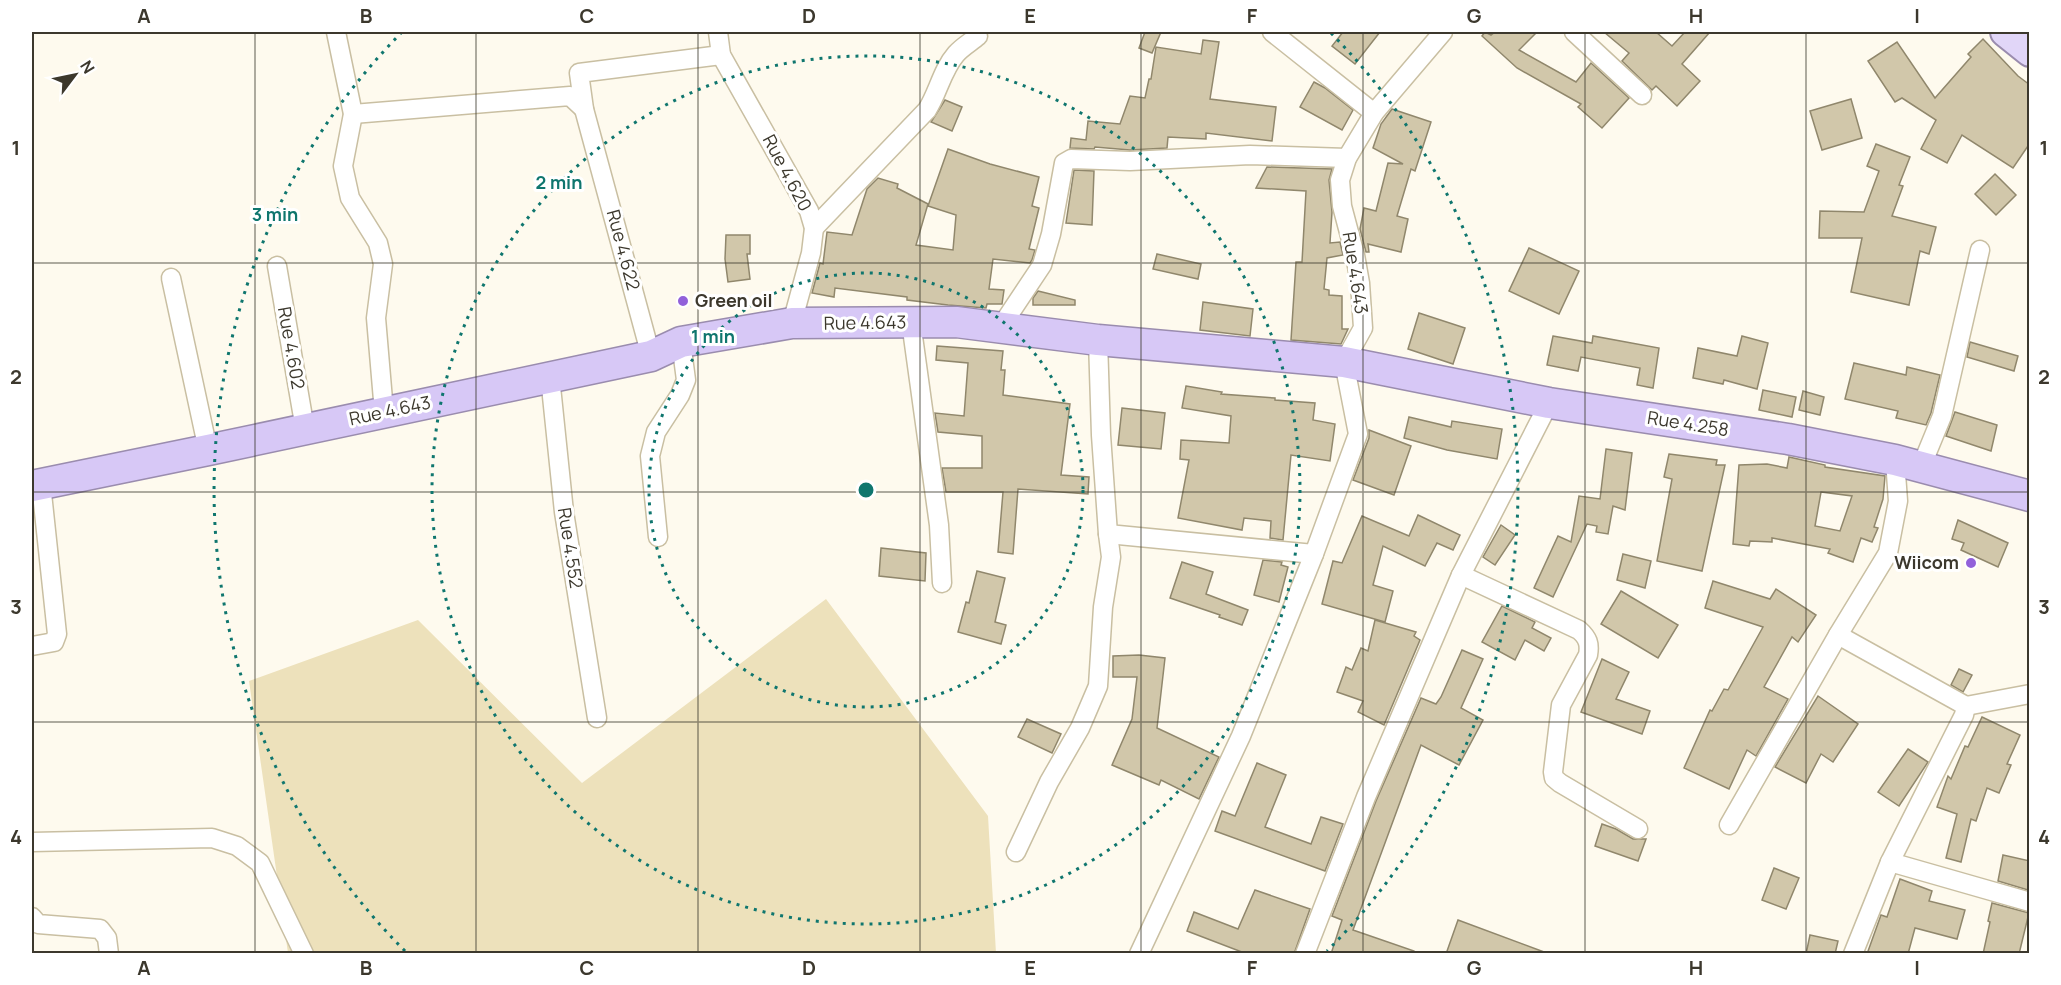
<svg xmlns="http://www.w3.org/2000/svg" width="2061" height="985" font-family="Manrope,sans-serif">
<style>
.green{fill:#ede1bb}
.building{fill:#d1c7aa;stroke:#90876c;stroke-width:1.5;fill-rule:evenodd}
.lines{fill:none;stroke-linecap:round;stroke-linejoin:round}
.minor-casing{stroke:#c9bfa2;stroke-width:21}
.primary-casing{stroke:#9a8cae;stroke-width:32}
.trunk-casing{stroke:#9a8cae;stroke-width:33}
.minor{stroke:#fff;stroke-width:18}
.primary{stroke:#e1d6f8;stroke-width:28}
.trunk{stroke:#d7c8f6;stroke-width:30}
.grid{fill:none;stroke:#3c382d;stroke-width:1.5;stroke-opacity:0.55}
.ring{fill:none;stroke:#0f766e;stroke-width:3;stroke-dasharray:3 6}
.poi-dot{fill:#9261da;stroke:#fff;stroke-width:2}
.labels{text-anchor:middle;stroke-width:6;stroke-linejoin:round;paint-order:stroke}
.street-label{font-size:18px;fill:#3c382d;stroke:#fff}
.poi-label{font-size:18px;font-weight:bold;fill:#3c382d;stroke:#fff;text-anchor:start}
.centre{fill:#0f766e;stroke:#fff;stroke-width:3}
.ring-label{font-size:18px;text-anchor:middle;font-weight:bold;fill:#0f766e;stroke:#fff;stroke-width:6;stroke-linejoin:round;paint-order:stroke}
.neatline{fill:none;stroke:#3c382d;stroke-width:2}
.grid-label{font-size:20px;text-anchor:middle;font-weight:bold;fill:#3c382d}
</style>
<rect width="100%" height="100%" fill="#fefaee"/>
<polygon class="green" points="826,599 988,816 996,953 288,953 249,681 418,620 582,783"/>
<g class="building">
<polygon points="1145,32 1161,32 1152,53 1139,48"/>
<polygon points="1343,32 1380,32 1355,64 1332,46"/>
<polygon points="1485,32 1491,35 1495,32 1537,32 1519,50 1576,82 1591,63 1629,98 1602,128 1578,107 1581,104 1517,68 1482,36"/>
<polygon points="1604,32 1656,32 1672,46 1685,32 1710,32 1682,64 1700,81 1677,106 1656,86 1652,90 1622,61 1629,53"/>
<polygon points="1983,39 2018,76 2030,85 2030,143 2013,168 1962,135 1947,163 1921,149 1936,120 1902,98 1895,102 1868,61 1897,42 1935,98 1971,57 1968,54"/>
<polygon points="1203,40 1219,42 1210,99 1276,107 1272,141 1206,133 1206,139 1168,137 1167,148 1130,150 1095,147 1094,149 1070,148 1071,138 1086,140 1088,121 1120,124 1130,96 1145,98 1149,79 1151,79 1156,47 1201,54"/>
<polygon points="1314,82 1325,88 1353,110 1342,130 1300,107"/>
<polygon points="1851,99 1862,138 1822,150 1810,111"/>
<polygon points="945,100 962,107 952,131 931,122"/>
<polygon points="1392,109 1431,122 1415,171 1411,169 1397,216 1408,219 1401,252 1368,244 1369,252 1366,252 1360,229 1364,208 1376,211 1388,163 1403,164 1373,148 1381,124"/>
<polygon points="1876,144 1910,157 1899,185 1903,186 1892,216 1936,227 1929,254 1920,251 1909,305 1851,292 1862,238 1819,238 1820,211 1864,212 1879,171 1867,166"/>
<polygon points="948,149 990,164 1039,177 1032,206 1039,208 1029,249 1035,250 1032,260 1030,263 993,259 989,289 1004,290 1002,304 987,304 986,308 948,305 907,300 907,297 835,288 834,297 812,293 820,263 823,264 827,232 852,235 867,189 878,178 898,184 897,188 928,204 916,245 953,250 956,215 928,206"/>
<polygon points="1267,167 1332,169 1329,180 1332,212 1330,243 1340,242 1343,255 1327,258 1324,289 1329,290 1329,295 1342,296 1342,329 1348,329 1341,344 1291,340 1296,262 1302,262 1306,191 1256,188"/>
<polygon points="1074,170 1094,171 1092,225 1066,223"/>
<polygon points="1995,174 2016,195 1996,215 1975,194"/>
<polygon points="726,235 750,235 750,254 747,254 750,279 728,282 725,259"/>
<polygon points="1529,248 1579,271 1559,314 1509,291"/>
<polygon points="1157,254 1201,264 1198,279 1153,269"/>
<polygon points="1038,291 1075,300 1075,305 1033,305 1033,298"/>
<polygon points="1203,302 1253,309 1250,336 1200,330"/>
<polygon points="1419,313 1465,328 1453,364 1408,349"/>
<polygon points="1553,336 1592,343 1593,336 1659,348 1653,388 1637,385 1640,368 1581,357 1578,371 1547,365"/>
<polygon points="1742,336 1768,343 1757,389 1724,380 1723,384 1693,378 1698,348 1737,356"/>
<polygon points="1970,342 2018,356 2014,371 1967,357"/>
<polygon points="937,346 1003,351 1001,370 1005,370 1003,395 1070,404 1061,475 1089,477 1088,494 1018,489 1013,554 998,552 1003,492 946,492 942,468 982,468 982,436 938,432 935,413 964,416 968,363 936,360"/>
<polygon points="1854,363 1906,375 1907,367 1940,375 1931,413 1926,425 1896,418 1898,411 1845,399"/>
<polygon points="1186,386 1222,392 1221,394 1275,398 1275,400 1315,403 1313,420 1335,424 1330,461 1291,455 1283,540 1270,538 1271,521 1244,518 1242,530 1178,518 1189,460 1180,459 1181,440 1229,443 1231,416 1182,408"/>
<polygon points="1763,390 1796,397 1792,417 1759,410"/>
<polygon points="1803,391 1824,397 1820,415 1799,410"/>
<polygon points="1122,408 1165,413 1161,449 1118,445"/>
<polygon points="1955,412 1997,425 1991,451 1946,436"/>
<polygon points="1409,417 1451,427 1452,421 1502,429 1497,459 1447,450 1404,438"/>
<polygon points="1369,430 1411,446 1394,495 1353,480 1369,438"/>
<polygon points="1606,449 1632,453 1625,510 1613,506 1608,534 1596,532 1597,526 1587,524 1553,597 1534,588 1558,536 1571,542 1579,496 1600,499"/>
<polygon points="1669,454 1717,460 1716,465 1725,465 1702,571 1657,561 1672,479 1664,477"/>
<path d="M 1789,457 L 1825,465 L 1825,467 L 1885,476 L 1883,499 L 1874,527 L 1878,528 L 1872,542 L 1861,538 L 1853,562 L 1828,553 L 1830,549 L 1772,538 L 1772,542 L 1750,541 L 1749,546 L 1733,544 L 1739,465 L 1767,464 L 1787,468 ZM 1821,492 L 1852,496 L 1840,531 L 1815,526 Z"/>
<polygon points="1418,515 1460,535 1453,550 1437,543 1425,566 1383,546 1373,585 1393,591 1385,622 1322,604 1333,561 1342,563 1362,516 1409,536"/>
<polygon points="1958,520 2008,543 1998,567 1961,550 1964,543 1952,539"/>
<polygon points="1501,525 1515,535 1495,565 1483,557"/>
<polygon points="881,548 926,553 925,581 879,576"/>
<polygon points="1623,554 1651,561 1645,588 1617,580"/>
<polygon points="1263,560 1282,562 1281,565 1288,567 1279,602 1254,595"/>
<polygon points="1182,562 1213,572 1206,594 1248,610 1242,625 1219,617 1220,615 1170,598"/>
<polygon points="977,571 1005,578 995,622 1006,625 1001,644 958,632 966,602 969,603"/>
<polygon points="1713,581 1770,599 1776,589 1816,615 1798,642 1792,637 1764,687 1788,699 1756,756 1747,750 1729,789 1684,768 1710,710 1712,711 1724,689 1728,690 1763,627 1705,608"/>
<polygon points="1621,591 1678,625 1658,658 1601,624"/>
<polygon points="1502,606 1535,622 1532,628 1551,638 1544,651 1525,640 1515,660 1482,642"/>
<polygon points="1375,620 1416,632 1414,636 1420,640 1384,725 1358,712 1363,701 1337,692 1346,667 1352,670 1361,648 1368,651"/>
<polygon points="1462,650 1483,659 1461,708 1483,720 1459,765 1421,745 1353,930 1414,951 1414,954 1331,954 1342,920 1332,916 1376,801 1421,698 1436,704 1441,697"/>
<polygon points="1139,655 1165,658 1157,728 1219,757 1199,799 1161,780 1159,785 1112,765 1132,719 1137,677 1113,677 1113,656"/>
<polygon points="1602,659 1629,672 1616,699 1650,711 1642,734 1581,712"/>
<polygon points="1959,669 1972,675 1963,692 1951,685"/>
<polygon points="1818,696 1858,724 1833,762 1821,754 1806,783 1775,767"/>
<polygon points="1982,717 2020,735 2007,764 2011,765 1999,793 1987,788 1976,821 1971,819 1961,862 1946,858 1957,814 1937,807 1948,776 1951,779 1965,746 1968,747"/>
<polygon points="1027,719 1061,734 1052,753 1018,737"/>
<polygon points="1908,749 1928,762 1899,806 1878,792"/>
<polygon points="1257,763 1286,775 1265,827 1311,844 1321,817 1343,824 1325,871 1215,831 1222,811 1235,816"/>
<polygon points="1602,824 1616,829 1633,839 1646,839 1638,861 1595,846"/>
<polygon points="2003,855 2030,861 2028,890 1998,881"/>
<polygon points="1774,868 1799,878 1786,909 1762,900"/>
<polygon points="1900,879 1932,891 1929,901 1965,910 1957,939 1915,928 1908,954 1867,954 1881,915 1887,917"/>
<polygon points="1255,890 1310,909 1294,954 1247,954 1187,931 1194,912 1238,929"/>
<polygon points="1992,903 2029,913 2019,954 1983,954 1990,922 1988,921"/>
<polygon points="1458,920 1544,952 1543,954 1446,954"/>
<polygon points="1810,935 1838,941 1835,954 1806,954"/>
</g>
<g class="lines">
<g class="minor-casing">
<g id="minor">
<polyline points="336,32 353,114 343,166 350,198 378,243 383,264 376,318 384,412"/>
<polyline points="718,32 721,55 809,211 814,228 811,253 792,323"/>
<polyline points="1272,32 1374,113"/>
<polyline points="1574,32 1642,95"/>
<polyline points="353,114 570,96 584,109"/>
<path d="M 814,228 L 927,110 C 938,93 942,70 956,54 C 962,47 971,42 978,36"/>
<polyline points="277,266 305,429"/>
<polyline points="171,278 208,450"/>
<polyline points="911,322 939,525 942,583"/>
<polyline points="1000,328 1042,265 1051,234 1064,163 1071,159 1130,161 1250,155 1347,158"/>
<polyline points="1098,340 1101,435 1108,534 1314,554"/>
<polyline points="651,356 584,109 579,73 721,55"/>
<polyline points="550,377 564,512 597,718"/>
<polyline points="1921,467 1942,416 1980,250"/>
<polyline points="658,537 650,456 656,432 680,395 686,380 681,342"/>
<path d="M 1461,575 L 1579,630 C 1588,638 1590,644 1588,655 L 1561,705 L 1553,772 L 1554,778 L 1560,783 L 1638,829"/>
<polyline points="1838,635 1966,706 1964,715 1890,862 1853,954"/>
<polyline points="32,646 54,642 57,634 41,484"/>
<polyline points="1966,706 2030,694"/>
<polyline points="1729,825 1838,635 1888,553 1898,501 1895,460"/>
<polyline points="32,842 212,838 237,846 260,863 304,954"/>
<polyline points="1016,852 1049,782 1080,728 1098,686 1103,607 1111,557 1108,534"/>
<polyline points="1890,862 2030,902"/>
<polyline points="32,917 38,924 100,929 107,938 109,954"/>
<polyline points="1139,954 1241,736 1314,554 1358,434 1344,362 1363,328 1360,283 1355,255 1342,206 1340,180 1347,158 1374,113 1443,32"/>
<polyline points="1305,954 1366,797 1461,575 1549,403"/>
</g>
</g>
<g class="primary-casing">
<polyline id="primary" points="2005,32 2030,52"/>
</g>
<g class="trunk-casing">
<polyline id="trunk" points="32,486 208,450 651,356 681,342 792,323 956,322 1098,340 1344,362 1549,403 1788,439 1895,460 2030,496"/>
</g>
<use href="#minor" class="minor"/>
<use href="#primary" class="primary"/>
<use href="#trunk" class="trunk"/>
</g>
<path class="grid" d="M 255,32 L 255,954M 476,32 L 476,954M 698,32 L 698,954M 920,32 L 920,954M 1141,32 L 1141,954M 1363,32 L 1363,954M 1585,32 L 1585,954M 1806,32 L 1806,954M 32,263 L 2030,263M 32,492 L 2030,492M 32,722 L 2030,722"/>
<g class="ring">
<circle cx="866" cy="490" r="217"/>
<circle cx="866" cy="490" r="434"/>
<path d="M405 951A652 652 0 0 1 401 33M1331 33A652 652 0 0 1 1327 951"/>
</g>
<g class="poi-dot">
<circle cx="683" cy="301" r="6"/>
<circle cx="1971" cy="563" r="6"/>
</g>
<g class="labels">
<g class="street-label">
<text transform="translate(787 173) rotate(62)" y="6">Rue 4.620</text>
<text transform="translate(623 250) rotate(75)" y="6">Rue 4.622</text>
<text transform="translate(1355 273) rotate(81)" y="6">Rue 4.643</text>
<text transform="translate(865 323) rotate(-1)" y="6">Rue 4.643</text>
<text transform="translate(291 348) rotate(80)" y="6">Rue 4.602</text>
<text transform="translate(390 411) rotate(-12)" y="6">Rue 4.643</text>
<text transform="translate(1688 424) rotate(9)" y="6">Rue 4.258</text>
<text transform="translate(570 548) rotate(81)" y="6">Rue 4.552</text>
</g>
<g class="poi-label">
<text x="695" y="307">Green oil</text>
<text x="1959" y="569" text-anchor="end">Wiicom</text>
</g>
</g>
<circle cx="866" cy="490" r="9" class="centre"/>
<g class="ring-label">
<text x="559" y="189">2 min</text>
<text x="275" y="221">3 min</text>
<text x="713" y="343">1 min</text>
</g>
<rect width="2061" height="985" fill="none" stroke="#ffffff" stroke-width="66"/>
<g transform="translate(75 75) rotate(58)" stroke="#ffffff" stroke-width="4.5" paint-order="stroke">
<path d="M0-4.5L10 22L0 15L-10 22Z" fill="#3c382d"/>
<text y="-9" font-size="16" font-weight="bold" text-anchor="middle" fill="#3c382d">N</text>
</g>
<rect x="33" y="33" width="1995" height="919" class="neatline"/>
<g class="grid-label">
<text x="144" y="23">A</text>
<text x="366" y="23">B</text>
<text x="587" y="23">C</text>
<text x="809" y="23">D</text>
<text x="1030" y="23">E</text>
<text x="1252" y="23">F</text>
<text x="1474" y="23">G</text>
<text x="1696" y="23">H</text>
<text x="1917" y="23">I</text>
<text x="16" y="155">1</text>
<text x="2044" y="155">1</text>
<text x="16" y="384">2</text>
<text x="2044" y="384">2</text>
<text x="16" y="614">3</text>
<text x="2044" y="614">3</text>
<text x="16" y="844">4</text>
<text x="2044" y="844">4</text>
<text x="144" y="975">A</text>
<text x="366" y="975">B</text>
<text x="587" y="975">C</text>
<text x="809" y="975">D</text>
<text x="1030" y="975">E</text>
<text x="1252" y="975">F</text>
<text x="1474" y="975">G</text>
<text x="1696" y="975">H</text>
<text x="1917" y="975">I</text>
</g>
</svg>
